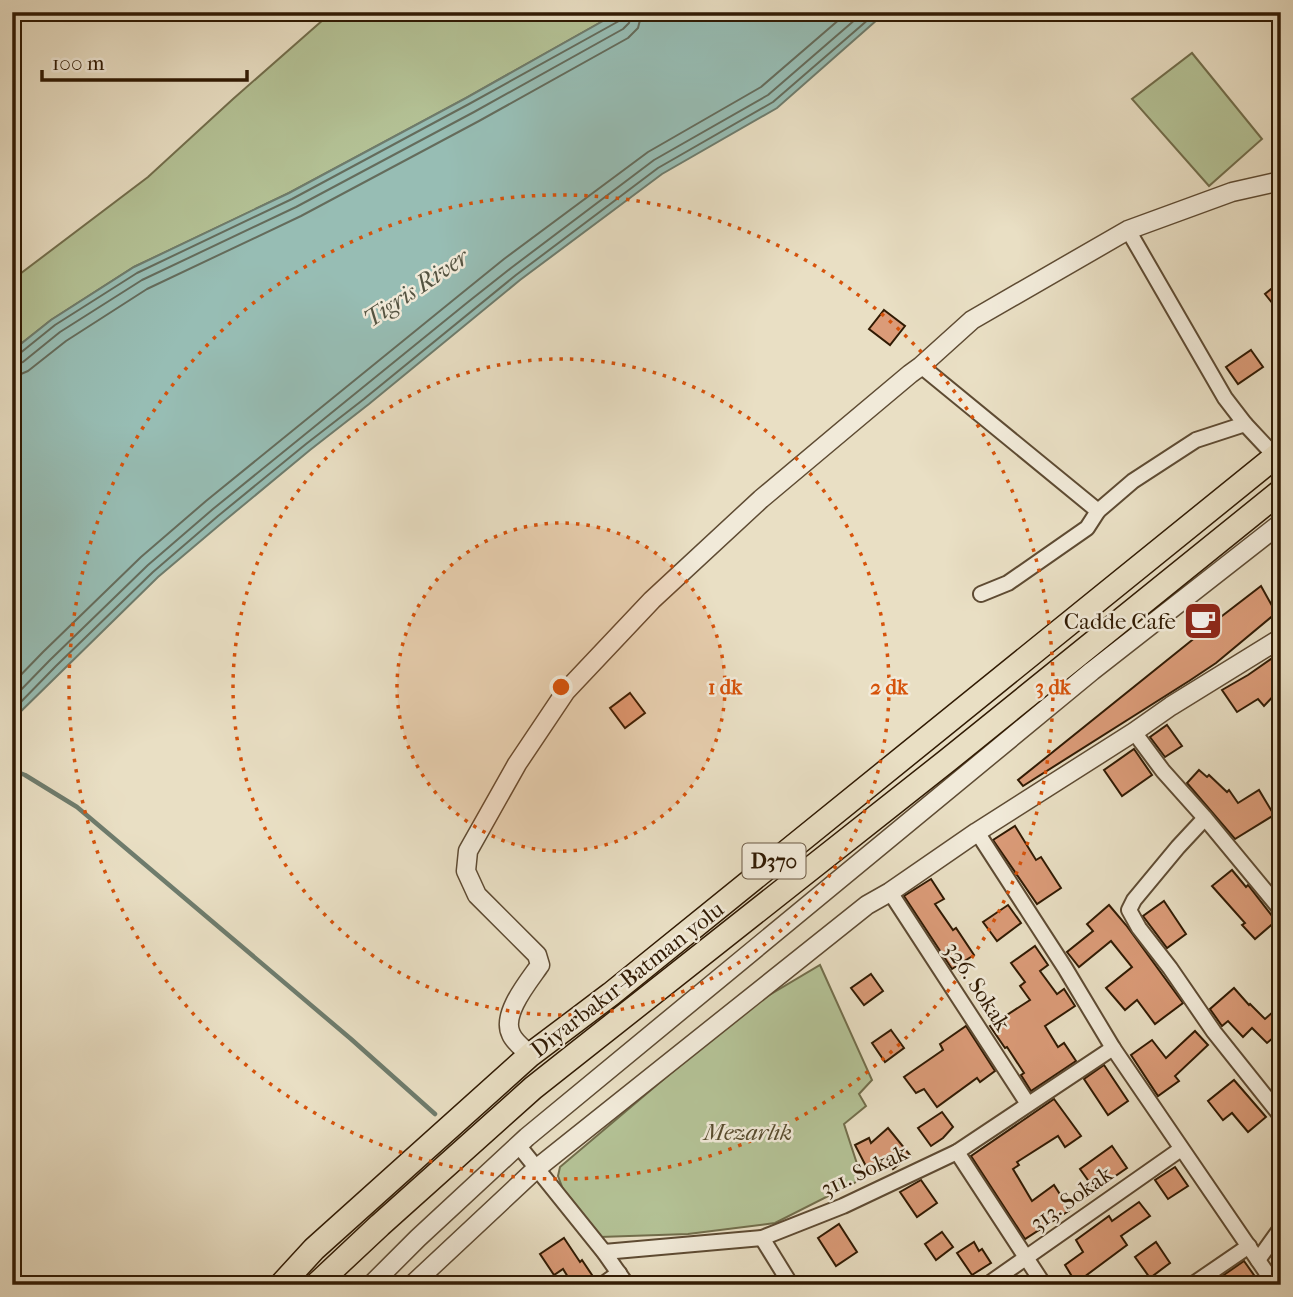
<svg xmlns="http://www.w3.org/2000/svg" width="1293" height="1297" font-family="'IM FELL French Canon',serif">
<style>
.green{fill:#b4c296;stroke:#726e4c;stroke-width:2}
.water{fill:#97bdb4;stroke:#6e7c6d;stroke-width:2}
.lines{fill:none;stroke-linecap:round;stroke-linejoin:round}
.shore{stroke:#646c5c;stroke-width:2}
.stream{stroke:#6e7c6d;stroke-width:4.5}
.building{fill:#db9b78;stroke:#301a03;stroke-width:2}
.minor-casing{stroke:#5e4b33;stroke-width:18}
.tertiary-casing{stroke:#5e4b33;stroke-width:21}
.trunk-casing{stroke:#301a03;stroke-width:26}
.minor{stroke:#f1ead9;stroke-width:14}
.tertiary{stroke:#f1ead9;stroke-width:18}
.trunk{stroke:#e9dfc4;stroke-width:23}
.ring{fill:none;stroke:#d6530b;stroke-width:3.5;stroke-dasharray:3.5 7}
.labels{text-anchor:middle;stroke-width:5;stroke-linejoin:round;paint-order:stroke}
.shield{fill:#f1ead9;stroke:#6a5843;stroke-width:2}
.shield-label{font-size:21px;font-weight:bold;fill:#301a03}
.poi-label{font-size:23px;fill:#301a03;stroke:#f1ead9;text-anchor:end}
.street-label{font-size:23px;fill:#301a03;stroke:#f1ead9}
.park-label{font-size:23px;font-style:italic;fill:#584c2f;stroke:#f1ead9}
.water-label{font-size:24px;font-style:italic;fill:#545341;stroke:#f1ead9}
.centre{fill:#d6530b;stroke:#f1ead9;stroke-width:3.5}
.ring-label{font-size:21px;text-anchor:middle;font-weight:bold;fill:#d6530b;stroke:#f1ead9;stroke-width:5;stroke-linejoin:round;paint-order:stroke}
</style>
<rect width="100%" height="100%" fill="#e9dfc4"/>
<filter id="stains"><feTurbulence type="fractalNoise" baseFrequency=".00286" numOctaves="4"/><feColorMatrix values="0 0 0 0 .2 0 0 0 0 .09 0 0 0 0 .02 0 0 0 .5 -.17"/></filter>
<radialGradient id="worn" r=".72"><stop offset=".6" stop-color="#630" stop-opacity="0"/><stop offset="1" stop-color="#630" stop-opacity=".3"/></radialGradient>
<g class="green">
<polygon points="332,12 619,12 466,98 289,193 134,267 51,320 12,351 12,280 148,177 233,99"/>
<polygon points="1192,53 1262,139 1209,186 1132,99"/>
<polygon points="820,965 872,1080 859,1094 866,1106 844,1124 862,1179 775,1223 688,1234 600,1237 564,1192 558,1176 560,1167 749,1007"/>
</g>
<polygon class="water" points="619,12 886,12 777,108 662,174 520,280 369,404 310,450 223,522 158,577 12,720 12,351 51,320 134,267 289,193 466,98"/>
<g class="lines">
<g class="shore">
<polyline points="12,356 19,354 55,325 137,273 292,199 469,104 619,21 622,18 623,12"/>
<polyline points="12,365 23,362 60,332 142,280 296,207 474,112 623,29 629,23 632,12"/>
<polyline points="12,375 21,374 28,371 66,341 147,289 301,216 479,121 628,38 638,28 642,12"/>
<polyline points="12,684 43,652 141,557 206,501 462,293 504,259 648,152 761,87 848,12"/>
<polyline points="12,699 50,660 148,565 213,509 468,302 511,268 654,160 768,95 864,12"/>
<polyline points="12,711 56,666 153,572 218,516 306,444 364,399 516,275 658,168 773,102 877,12"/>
</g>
<polyline class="stream" points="12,770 25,775 77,807 351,1039 435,1114"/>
</g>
<g class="building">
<polygon points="1281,281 1281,314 1265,294"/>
<polygon points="884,310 905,326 890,345 869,329"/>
<polygon points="1251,350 1263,367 1238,384 1226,367"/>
<polygon points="1261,586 1276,613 1216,663 1189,681 1023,786 1018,780 1222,616"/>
<polygon points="1281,652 1281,688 1264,706 1258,699 1237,712 1222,690 1248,675"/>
<polygon points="630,693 645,713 625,728 610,708"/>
<polygon points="1167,725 1182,746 1165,757 1150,737"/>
<polygon points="1134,749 1152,775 1122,796 1104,770"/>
<polygon points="1199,770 1207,777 1209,775 1227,792 1229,790 1238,803 1259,790 1274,815 1235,839 1187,783"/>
<polygon points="1015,826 1036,860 1041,857 1061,888 1037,904 993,840"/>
<polygon points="1232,870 1246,887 1248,885 1276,921 1255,939 1242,925 1245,923 1212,886"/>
<polygon points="931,879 944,899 935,904 953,930 956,928 974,955 952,969 904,896"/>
<polygon points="1164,901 1186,934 1167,948 1143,916"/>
<polygon points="1008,905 1021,923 997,941 983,922"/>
<polygon points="1109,905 1126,925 1183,1003 1155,1024 1137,1000 1125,1010 1106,988 1132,967 1111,941 1079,967 1067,952 1093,931 1087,924"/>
<polygon points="1035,946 1048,965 1040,971 1057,994 1064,989 1075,1006 1045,1026 1058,1047 1064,1043 1076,1061 1031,1091 1021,1075 1024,1073 1007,1047 1005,1048 990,1026 1030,1000 1020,986 1025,982 1011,963"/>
<polygon points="871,974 883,991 864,1005 851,988"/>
<polygon points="1234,988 1249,1005 1250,1004 1265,1019 1274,1011 1281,1019 1281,1031 1267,1043 1252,1028 1243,1037 1228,1021 1222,1026 1210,1009"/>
<polygon points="966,1026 995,1071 980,1082 977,1078 937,1107 924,1089 916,1093 904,1077 943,1050 940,1044"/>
<polygon points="891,1030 904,1048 885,1062 872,1043"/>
<polygon points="1195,1031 1208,1045 1175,1076 1179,1081 1158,1096 1131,1055 1152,1040 1166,1058"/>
<polygon points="1104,1065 1128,1101 1108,1115 1084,1079"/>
<polygon points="1234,1080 1266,1117 1248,1132 1232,1113 1223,1120 1208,1101"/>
<polygon points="1054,1099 1081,1136 1065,1147 1058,1136 1017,1162 1019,1165 1013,1169 1032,1201 1054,1185 1070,1210 1025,1239 971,1156"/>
<polygon points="942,1112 953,1127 943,1138 931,1146 918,1128"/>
<polygon points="888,1128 910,1155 893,1169 891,1166 871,1176 855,1145 869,1138 871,1143"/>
<polygon points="1112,1146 1127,1168 1095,1190 1080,1169"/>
<polygon points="1175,1167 1188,1186 1168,1199 1155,1180"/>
<polygon points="921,1180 937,1203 917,1217 900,1192"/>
<polygon points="1139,1202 1150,1216 1121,1236 1127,1245 1076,1283 1065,1265 1083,1252 1076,1240 1109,1216 1112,1221"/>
<polygon points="839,1224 857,1252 836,1266 818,1238"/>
<polygon points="942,1232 953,1247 936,1260 925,1244"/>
<polygon points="564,1238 580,1262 582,1260 594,1278 583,1285 573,1285 563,1269 554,1275 540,1254"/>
<polygon points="974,1242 979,1251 982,1249 991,1263 972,1275 957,1253"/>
<polygon points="1156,1242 1170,1263 1150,1278 1135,1257"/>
<polygon points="1244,1261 1261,1285 1222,1285 1218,1279"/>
</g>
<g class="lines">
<g class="minor-casing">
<g id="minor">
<polyline points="1128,230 1225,398 1245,424"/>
<polyline points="921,366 1098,511"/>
<polyline points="981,594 1008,583 1087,528 1098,511 1133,481 1196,440 1245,424 1275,456"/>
<polyline points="1134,732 1163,771 1205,818 1281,910"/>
<polyline points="1205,818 1178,847 1134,900 1129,910 1139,928 1170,968 1214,1032 1281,1116"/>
<polyline points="977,832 1065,968 1113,1048 1275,1285"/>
<polyline points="890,892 1028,1104"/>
<polyline points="518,1145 604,1252 627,1285"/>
<polyline points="957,1152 1044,1285"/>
<polyline points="762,1238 791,1285"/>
<polyline points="604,1252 762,1238 843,1206 957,1152 1113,1048"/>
<polyline points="1258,1260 1281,1228"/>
<polyline points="602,1285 619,1273"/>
<polyline points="987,1285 1181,1149"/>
<polyline points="1192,1285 1249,1246"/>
</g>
</g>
<g class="tertiary-casing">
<g id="tertiary">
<path d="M 530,1055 C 524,1049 514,1042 511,1034 C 501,1014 529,981 540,965 L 537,955 L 477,895 L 466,871 L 468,851 L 517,764 L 566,691 L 652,600 L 761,499 L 910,374 L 921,366 L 972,320 L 1128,230 L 1232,192 L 1281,181"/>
<polyline points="371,1285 418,1238 527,1137 1092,671 1281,523"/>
<polyline points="412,1285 536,1169 867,905 890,892 977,832 1134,732 1171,706 1281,638"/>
</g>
</g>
<g class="trunk-casing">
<g id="trunk">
<polyline points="281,1285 314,1249 530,1055 611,994 1281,452"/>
<polyline points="316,1285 380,1225 533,1088 948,760 1281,491"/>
</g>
</g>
<use href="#minor" class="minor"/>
<use href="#tertiary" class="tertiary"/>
<use href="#trunk" class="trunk"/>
</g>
<circle cx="561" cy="687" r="164" fill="#d6530b" fill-opacity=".12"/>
<g class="ring">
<circle cx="561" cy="687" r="164"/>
<circle cx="561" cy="687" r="328"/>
<circle cx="561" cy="687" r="492"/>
</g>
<defs>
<g id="cafe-square" transform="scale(2.0125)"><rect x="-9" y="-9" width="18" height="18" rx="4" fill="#8f2418" stroke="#f1ead9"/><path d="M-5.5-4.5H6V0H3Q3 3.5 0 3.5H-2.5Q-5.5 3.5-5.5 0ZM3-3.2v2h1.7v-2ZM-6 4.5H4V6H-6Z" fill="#fff"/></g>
</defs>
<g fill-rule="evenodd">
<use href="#cafe-square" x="1203" y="621"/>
</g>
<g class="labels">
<rect class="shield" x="742.5" y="843.5" width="63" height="35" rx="5"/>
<g class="shield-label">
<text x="774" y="868">D370</text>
</g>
<g class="poi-label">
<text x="1176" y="629">Cadde Cafe</text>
</g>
<g class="street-label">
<text transform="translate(627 979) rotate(-38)" y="8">Diyarbakır-Batman yolu</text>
<text transform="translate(978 986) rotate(57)" y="8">326. Sokak</text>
<text transform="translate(864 1170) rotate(-25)" y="8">311. Sokak</text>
<text transform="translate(1071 1198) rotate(-35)" y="8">313. Sokak</text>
</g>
<g class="park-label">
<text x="748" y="1140">Mezarlık</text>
</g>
<g class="water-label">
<text transform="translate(416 288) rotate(-34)" y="8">Tigris River</text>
</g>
</g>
<circle cx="561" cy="687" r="10" class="centre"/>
<g class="ring-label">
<text x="725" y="694">1 dk</text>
<text x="889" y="694">2 dk</text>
<text x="1053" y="694">3 dk</text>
</g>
<rect width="1293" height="1297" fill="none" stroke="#e9dfc4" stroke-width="42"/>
<rect x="14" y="14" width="1265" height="1269" fill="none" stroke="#301a03" stroke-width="3.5"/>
<rect x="21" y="21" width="1251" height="1255" fill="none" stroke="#301a03" stroke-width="2"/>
<path d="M42 70v10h205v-10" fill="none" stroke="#301a03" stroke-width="3.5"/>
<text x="52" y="70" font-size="21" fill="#301a03" stroke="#f1ead9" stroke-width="5" paint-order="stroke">100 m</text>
<rect width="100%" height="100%" filter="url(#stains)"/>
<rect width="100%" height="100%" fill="url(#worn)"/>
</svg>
